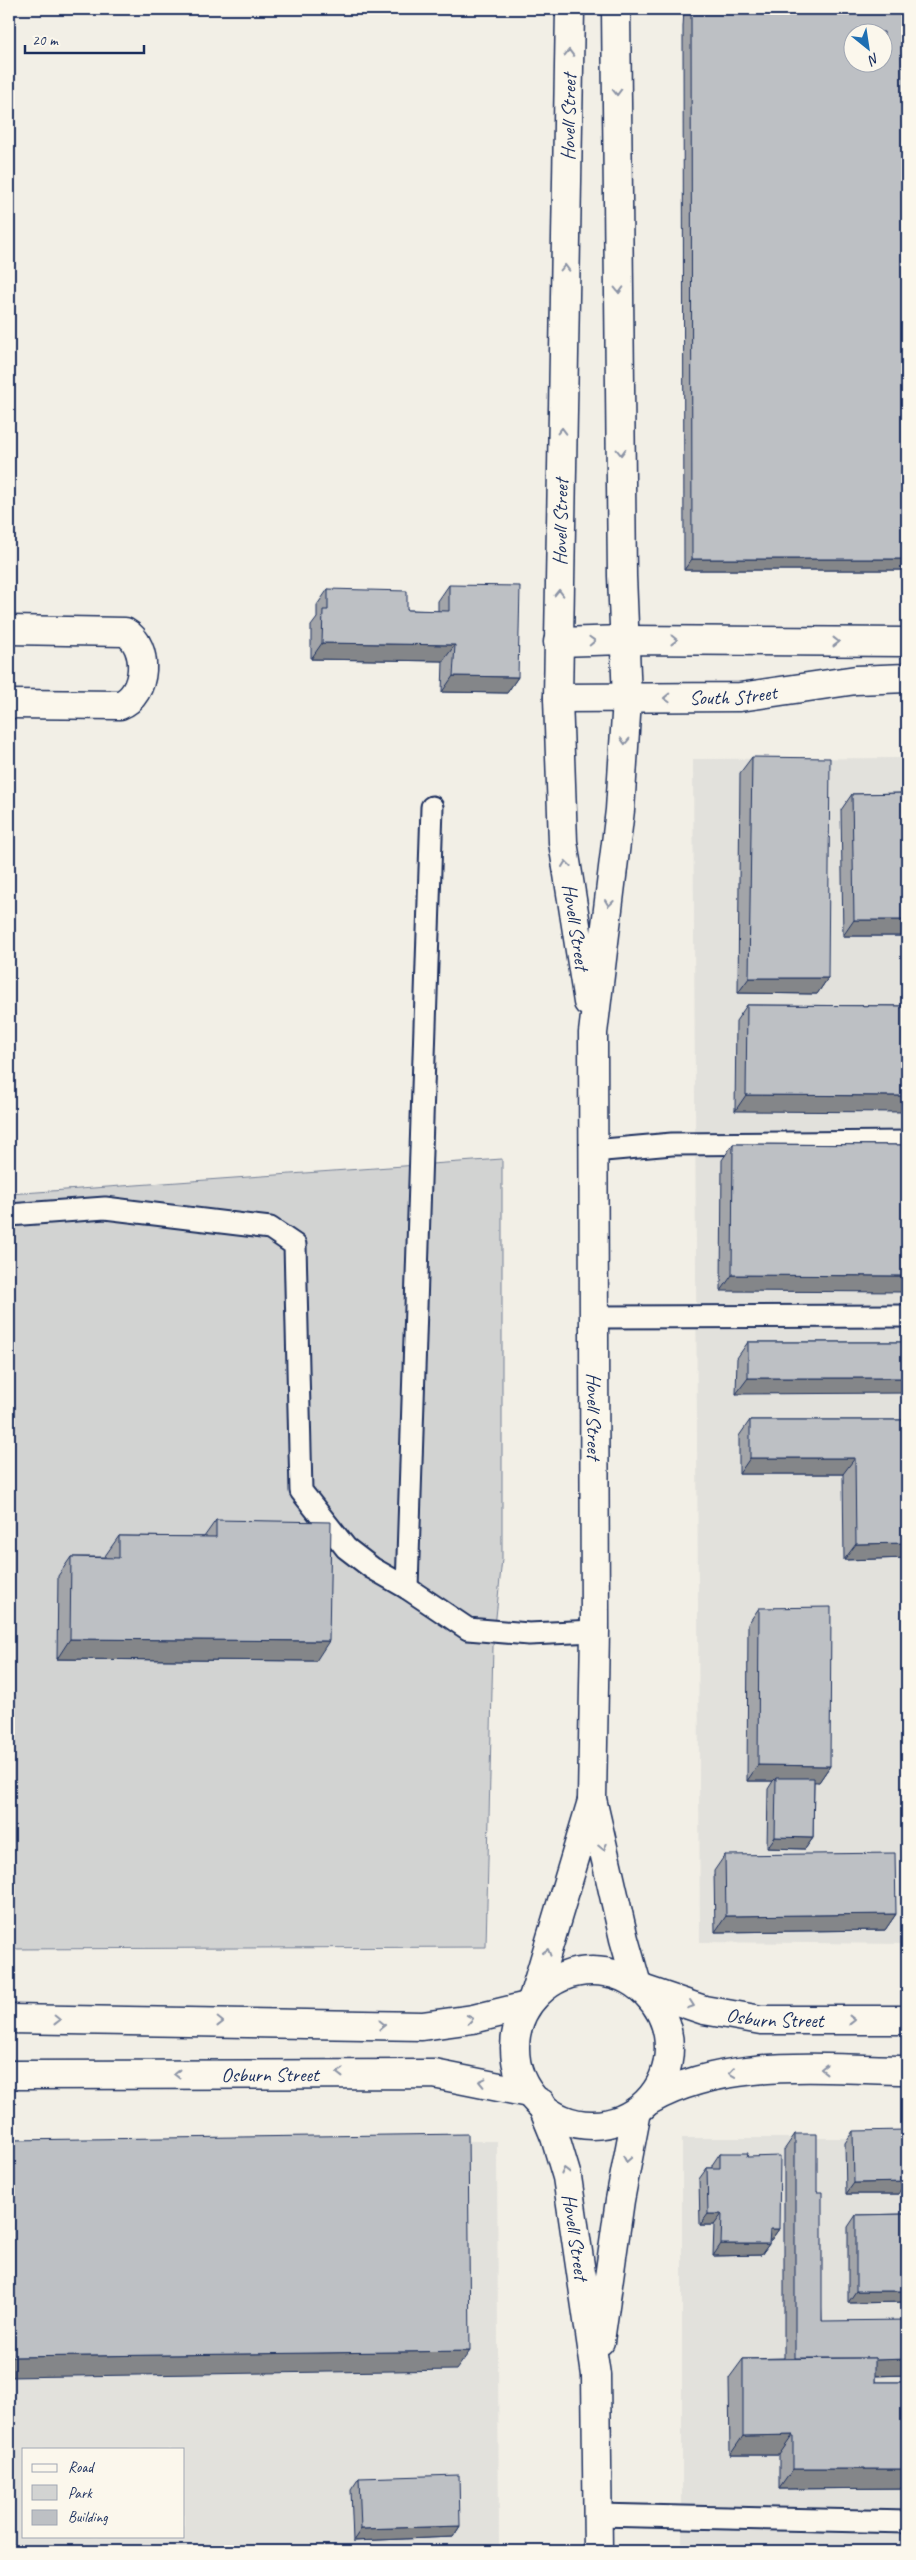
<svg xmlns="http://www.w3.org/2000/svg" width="916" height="2560" font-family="Caveat,sans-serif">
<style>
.built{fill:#e2e1dc;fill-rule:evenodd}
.green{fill:#d2d3d2;stroke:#768198}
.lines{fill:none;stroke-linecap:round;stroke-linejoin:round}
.service-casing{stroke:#1b2f5e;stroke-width:25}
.minor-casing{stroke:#1b2f5e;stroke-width:31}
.tertiary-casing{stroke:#1b2f5e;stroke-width:31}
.service{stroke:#fbf7ec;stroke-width:21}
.minor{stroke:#fbf7ec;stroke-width:28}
.tertiary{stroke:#fbf7ec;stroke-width:28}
.wall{fill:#a3a5a9;stroke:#1b2f5e}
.shaded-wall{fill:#848689;stroke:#1b2f5e}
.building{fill:#bdc0c4;stroke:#1b2f5e;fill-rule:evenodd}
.oneway{stroke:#8b93a5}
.labels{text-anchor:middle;stroke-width:4.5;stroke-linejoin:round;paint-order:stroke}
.street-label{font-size:20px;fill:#1b2f5e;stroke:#fbf7ec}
</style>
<rect width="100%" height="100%" fill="#f2efe6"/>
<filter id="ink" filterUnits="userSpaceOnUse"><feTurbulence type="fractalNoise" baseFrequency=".02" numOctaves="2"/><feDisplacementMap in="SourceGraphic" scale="10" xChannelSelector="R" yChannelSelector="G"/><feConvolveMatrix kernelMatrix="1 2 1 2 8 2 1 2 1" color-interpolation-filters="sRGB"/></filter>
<g filter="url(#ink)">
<g class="built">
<polygon points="907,758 907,1944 700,1942 693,759"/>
<rect x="682" y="2138" width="225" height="413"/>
<path d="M 497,2141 L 499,2551 L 9,2551 L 9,2142 ZM 24,2449 L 184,2449 L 184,2536 L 24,2536 Z"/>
</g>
<polygon class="green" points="502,1159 502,1559 493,1646 486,1947 9,1949 9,1194"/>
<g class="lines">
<g class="service-casing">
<g id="service">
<polyline points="593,1151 672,1144 907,1142"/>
<polyline points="9,1215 105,1208 270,1228 295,1245 301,1491 346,1548 372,1568 407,1588 468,1629 529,1634 595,1631"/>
<polyline points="593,1317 907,1316"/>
<polyline points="407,1588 432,807"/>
<polyline points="598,2515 907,2522"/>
</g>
</g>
<g class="minor-casing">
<g id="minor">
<path id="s1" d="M 541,2103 L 555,2137 L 567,2177 L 596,2375 L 598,2551"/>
<polyline points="600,2341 620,2200 637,2111"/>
</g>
</g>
<g class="tertiary-casing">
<g id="tertiary">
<path id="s2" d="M 570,9 L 558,698 L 563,842 L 588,1002"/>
<path id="s3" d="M 616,9 L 622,576 L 627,699 L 620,810 L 593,1033 L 595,1631 L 592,1799 L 624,1939 L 636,1981"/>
<path d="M 9,630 L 125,632 C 150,646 147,695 120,705 L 9,704"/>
<polyline points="558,642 625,640 907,642"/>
<path id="s4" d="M 558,698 L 740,697 L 856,680 L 907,678"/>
<circle cx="592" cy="2048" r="77"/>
<path id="s5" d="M 645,1990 L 704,2010 L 761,2020 L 907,2020"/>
<polyline points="533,1998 592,1801"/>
<polyline points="9,2019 422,2026 473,2019 527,2006"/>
<path id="s6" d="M 9,2075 L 434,2074 L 529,2093"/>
<path d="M 650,2100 C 726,2057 823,2069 907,2070"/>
</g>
</g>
<use href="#service" class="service"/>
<use href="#minor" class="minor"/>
<use href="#tertiary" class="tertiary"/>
</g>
<g class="wall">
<polygon points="684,9 907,9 907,570 684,570 683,27"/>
<polygon points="449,585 518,677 507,693 442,692 443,661 311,659 311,626 317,618 317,605 328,589 407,610 438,611 438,601"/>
<polygon points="752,757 828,978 817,994 738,993 740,773"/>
<polygon points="907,793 907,936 843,936 841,810 852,794"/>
<polygon points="747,1005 907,1006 735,1111 736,1021"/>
<polygon points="733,1144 907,1145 721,1291 722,1160"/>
<polygon points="748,1342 907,1342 736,1394 737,1358"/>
<polygon points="750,1420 907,1420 907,1558 844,1560 843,1474 739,1474 739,1436"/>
<polygon points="216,1520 316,1661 57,1659 58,1576 71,1557 105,1557 105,1556 119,1536 204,1537"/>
<polygon points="759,1608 830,1766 819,1782 814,1781 813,1838 805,1849 767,1848 768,1789 773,1781 747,1781 748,1624"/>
<polygon points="725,1855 896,1914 885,1930 715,1932 714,1871"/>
<polygon points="853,2131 898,2194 846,2194 845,2143"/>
<polygon points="795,2134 817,2192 822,2321 907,2375 875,2376 875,2382 907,2382 907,2488 779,2489 779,2455 730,2455 729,2378 743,2359 784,2358 784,2150"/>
<polygon points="720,2153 747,2157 779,2229 771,2240 769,2240 769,2244 761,2255 713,2256 714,2225 700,2225 699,2179 707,2168 712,2168 712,2165"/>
<polygon points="907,2214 907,2301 906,2302 848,2303 848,2227 856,2215"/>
<polygon points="359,2478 460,2526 453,2537 353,2541 351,2490"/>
</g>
<g class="shaded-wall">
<polygon points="692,559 907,559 907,570 684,570"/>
<polygon points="322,643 455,645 443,661 311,659"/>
<polygon points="453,676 518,677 507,693 442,692"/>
<polygon points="854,920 907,920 907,936 843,936"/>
<polygon points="749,978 828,978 817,994 738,993"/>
<polygon points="746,1095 907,1096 907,1112 735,1111"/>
<polygon points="732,1275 907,1276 907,1292 721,1291"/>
<polygon points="748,1378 907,1378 907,1393 736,1394"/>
<polygon points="750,1458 855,1458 843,1474 739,1474"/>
<polygon points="907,1543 907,1558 844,1560 856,1544"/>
<polygon points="70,1639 329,1641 316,1661 57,1659"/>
<polygon points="758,1765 830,1766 819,1782 776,1781 776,1778 773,1781 747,1781"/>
<polygon points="775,1837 813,1838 805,1849 767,1848"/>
<polygon points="896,1914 885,1930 715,1932 726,1916"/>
<polygon points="906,2182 898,2194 846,2194 854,2183"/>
<polygon points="708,2214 722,2214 714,2225 700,2225"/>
<polygon points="770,2229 779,2229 771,2240 762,2241"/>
<polygon points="721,2244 769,2244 761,2255 713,2256"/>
<polygon points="856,2291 907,2291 907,2301 906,2302 848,2303"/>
<polygon points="470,2351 456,2370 9,2377 9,2357"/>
<polygon points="907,2359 907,2375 784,2378 795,2362"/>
<polygon points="793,2435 779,2455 730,2455 743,2436"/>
<polygon points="793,2469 907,2469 907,2488 779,2489"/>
<polygon points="460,2526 453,2537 353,2541 361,2529"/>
</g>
<g class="building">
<path d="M 691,9 L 907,9 L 907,559 L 692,559 ZM 854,32 L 884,32 L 884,62 L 854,62 Z"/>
<polygon points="449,585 520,586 518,677 453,676 455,645 322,643 323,610 328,610 328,589 407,591 407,610 449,611"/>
<polygon points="752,757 830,758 828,978 749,978"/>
<polygon points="907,793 907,920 854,920 852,794"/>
<polygon points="747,1005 907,1006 907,1096 746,1095"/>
<polygon points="733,1144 907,1145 907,1276 732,1275"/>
<rect x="748" y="1342" width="159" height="36"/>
<polygon points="750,1420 907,1420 907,1543 856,1544 855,1458 750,1458"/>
<polygon points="216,1520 331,1522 329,1641 70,1639 71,1557 119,1558 119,1536 216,1537"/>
<polygon points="831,1607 830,1766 758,1765 759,1608"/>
<polygon points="776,1778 814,1778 813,1838 775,1837"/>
<polygon points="895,1853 896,1914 726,1916 725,1855"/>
<polygon points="905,2130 906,2182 854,2183 853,2131"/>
<polygon points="468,2134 470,2351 9,2357 9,2140"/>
<polygon points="795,2134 817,2134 817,2192 822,2192 822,2321 907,2320 907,2359 875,2360 875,2358 795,2358"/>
<polygon points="720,2153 748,2153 747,2157 780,2156 779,2229 770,2229 769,2244 721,2244 722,2214 708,2214 707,2168 720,2168"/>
<polygon points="907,2214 907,2291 856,2291 856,2215"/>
<polygon points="875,2358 875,2382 907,2382 907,2469 793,2469 793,2435 743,2436 743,2359"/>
<polygon points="459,2475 460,2526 361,2529 359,2478"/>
</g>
<defs><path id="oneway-chevron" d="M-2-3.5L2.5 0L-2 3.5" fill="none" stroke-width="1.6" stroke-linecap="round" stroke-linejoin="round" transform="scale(1.25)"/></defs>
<g class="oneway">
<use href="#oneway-chevron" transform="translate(569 53) rotate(-89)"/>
<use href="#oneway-chevron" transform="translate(617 92) rotate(89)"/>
<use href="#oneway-chevron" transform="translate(565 268) rotate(-89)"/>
<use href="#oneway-chevron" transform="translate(619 290) rotate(89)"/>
<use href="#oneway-chevron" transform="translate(562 431) rotate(-89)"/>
<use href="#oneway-chevron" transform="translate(621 452) rotate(89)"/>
<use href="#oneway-chevron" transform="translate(559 593) rotate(-89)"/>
<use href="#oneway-chevron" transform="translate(674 640) rotate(1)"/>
<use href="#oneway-chevron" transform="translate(592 641) rotate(-2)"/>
<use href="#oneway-chevron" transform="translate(836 642)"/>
<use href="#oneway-chevron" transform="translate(667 698) rotate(178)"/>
<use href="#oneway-chevron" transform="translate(625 741) rotate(92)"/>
<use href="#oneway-chevron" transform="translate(566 864) rotate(-97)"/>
<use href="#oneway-chevron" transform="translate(609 903) rotate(97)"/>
<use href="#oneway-chevron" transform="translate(603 1847) rotate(77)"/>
<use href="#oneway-chevron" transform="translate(547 1952) rotate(-74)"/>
<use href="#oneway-chevron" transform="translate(691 2005) rotate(19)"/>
<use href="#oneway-chevron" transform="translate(470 2019) rotate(-10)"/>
<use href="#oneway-chevron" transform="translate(57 2020) rotate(1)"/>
<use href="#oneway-chevron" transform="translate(852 2020)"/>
<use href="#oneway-chevron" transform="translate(220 2022) rotate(1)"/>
<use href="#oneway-chevron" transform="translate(382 2025) rotate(1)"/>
<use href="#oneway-chevron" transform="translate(824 2069) rotate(-180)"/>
<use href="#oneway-chevron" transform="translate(340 2073) rotate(180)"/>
<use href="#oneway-chevron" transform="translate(732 2073) rotate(172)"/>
<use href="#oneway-chevron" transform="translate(177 2074) rotate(180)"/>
<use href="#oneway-chevron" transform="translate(482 2082) rotate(-167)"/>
<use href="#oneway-chevron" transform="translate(627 2159) rotate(100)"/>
<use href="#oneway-chevron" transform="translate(565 2171) rotate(-104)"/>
</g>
</g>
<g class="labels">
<g class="street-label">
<text transform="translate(568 117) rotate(-89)" y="7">Hovell Street</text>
<text transform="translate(560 522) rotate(-89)" y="7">Hovell Street</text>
<text dy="7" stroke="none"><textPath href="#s4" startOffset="175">South Street</textPath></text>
<text dy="7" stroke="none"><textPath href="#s2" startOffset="919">Hovell Street</textPath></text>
<text dy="7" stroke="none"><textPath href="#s3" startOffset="1409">Hovell Street</textPath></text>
<text dy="7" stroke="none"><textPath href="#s5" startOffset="134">Osburn Street</textPath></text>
<text dy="7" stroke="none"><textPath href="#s6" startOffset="261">Osburn Street</textPath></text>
<text dy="7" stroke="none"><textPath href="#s1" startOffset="139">Hovell Street</textPath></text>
</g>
</g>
<rect width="916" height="2560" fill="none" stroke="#fbf7ec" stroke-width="30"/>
<rect x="15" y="15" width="886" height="2530" fill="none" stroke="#1b2f5e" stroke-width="2" filter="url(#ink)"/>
<rect x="22" y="2448" width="162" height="90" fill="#fbf7ec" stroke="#a1a7b3"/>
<rect x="32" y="2464" width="25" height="8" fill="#fbf7ec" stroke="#a1a7b3"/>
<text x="68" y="2472" font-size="15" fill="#1b2f5e">Road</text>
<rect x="32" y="2485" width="25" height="15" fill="#d2d3d2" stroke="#a1a7b3"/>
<text x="68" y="2498" font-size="15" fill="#1b2f5e">Park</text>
<rect x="32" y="2510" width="25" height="15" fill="#bdc0c4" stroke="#a1a7b3"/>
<text x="68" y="2522" font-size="15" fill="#1b2f5e">Building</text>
<g transform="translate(868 48) rotate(150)"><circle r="24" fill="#fbf7ec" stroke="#a1a7b3"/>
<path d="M0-4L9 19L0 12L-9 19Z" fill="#1f6fb2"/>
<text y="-8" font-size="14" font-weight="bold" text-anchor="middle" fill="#1b2f5e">N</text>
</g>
<path d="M25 45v8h119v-8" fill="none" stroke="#1b2f5e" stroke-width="2.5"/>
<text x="32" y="45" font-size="15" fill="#1b2f5e" stroke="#fbf7ec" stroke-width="4" paint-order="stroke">20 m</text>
</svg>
